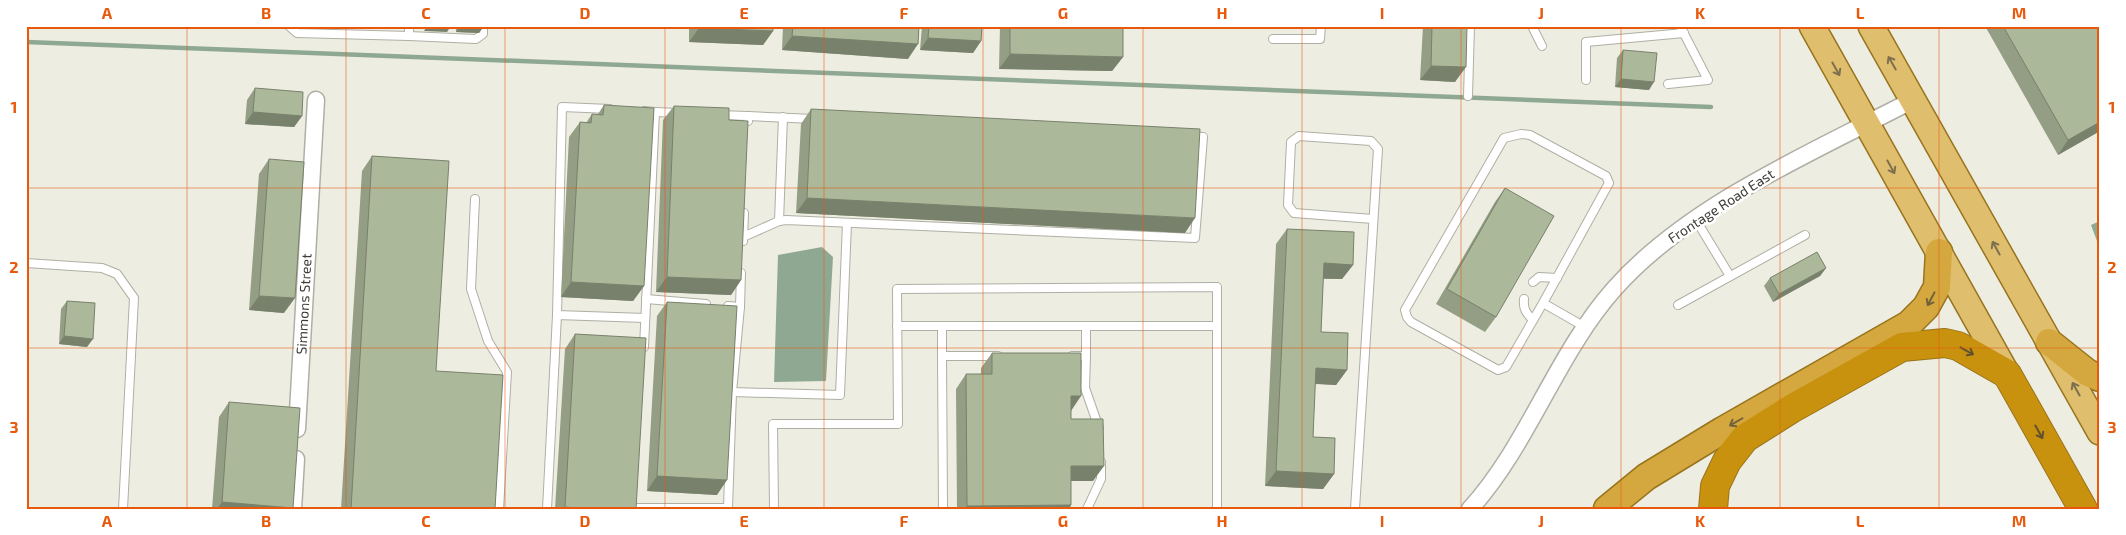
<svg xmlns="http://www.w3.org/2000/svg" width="2126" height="535" font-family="'Exo 2',sans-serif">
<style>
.water{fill:#8ea891}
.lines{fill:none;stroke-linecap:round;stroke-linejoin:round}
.stream{stroke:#8ea891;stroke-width:4.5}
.service-casing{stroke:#b0afa5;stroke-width:10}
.minor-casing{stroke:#b0afa5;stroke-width:19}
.primary-casing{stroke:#98741d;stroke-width:28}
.trunk-casing{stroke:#98741d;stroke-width:29}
.motorway-casing{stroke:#98741d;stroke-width:30}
.service{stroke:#fff;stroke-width:8}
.minor{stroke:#fff;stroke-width:16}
.primary{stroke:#dfbe6e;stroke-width:25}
.trunk{stroke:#d4a83e;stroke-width:26}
.motorway{stroke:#c9920e;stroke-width:28}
.wall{fill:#939e84}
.shaded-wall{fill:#78816b}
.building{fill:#abb899;stroke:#78816b}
.oneway{stroke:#7e704e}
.oneway2{stroke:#72623a}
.oneway3{stroke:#60522e}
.grid{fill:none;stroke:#e8590c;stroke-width:1;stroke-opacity:0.55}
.labels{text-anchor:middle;stroke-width:5;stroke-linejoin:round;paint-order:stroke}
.street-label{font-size:14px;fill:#3d3c38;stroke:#fff}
.neatline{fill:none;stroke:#e8590c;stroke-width:2}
.grid-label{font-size:16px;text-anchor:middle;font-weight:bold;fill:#e8590c}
</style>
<rect width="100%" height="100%" fill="#eeede2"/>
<g class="water">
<polygon points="2100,221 2100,249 2091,225"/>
<polygon points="822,247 833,257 826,381 774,382 778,255"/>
</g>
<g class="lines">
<polyline class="stream" points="26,42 1711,107"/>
<g class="service-casing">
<g id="service">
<polyline points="289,26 297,33 409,36"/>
<polyline points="409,26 409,36 476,39 483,34 483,26"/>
<polyline points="1532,26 1542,46"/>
<polyline points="1273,39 1320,39 1321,26"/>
<polyline points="1586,80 1586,42 1684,33"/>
<polyline points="1668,84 1708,80 1680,26"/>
<polyline points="1468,96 1470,26"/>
<polyline points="655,112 678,113"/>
<polyline points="719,115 748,116 748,121"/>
<polyline points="748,116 814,119"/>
<polyline points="475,199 471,289 488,341 507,372 499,509"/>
<polyline points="1696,220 1730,276"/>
<polyline points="779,221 783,117"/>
<polyline points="743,237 779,221 786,220 1195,238 1203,137 1190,136"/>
<polyline points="743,241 744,213"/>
<polyline points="26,263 102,268 117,274 134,298 123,509"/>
<polyline points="1533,282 1539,277 1557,278"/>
<polyline points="646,299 706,304"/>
<path d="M 1524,299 C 1523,309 1526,313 1533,320"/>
<polyline points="1543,303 1609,183 1606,176 1530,135 1521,134 1504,138 1405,310 1407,317 1411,322 1498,370 1506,367 1543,303 1585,327"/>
<polyline points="1678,305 1805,235"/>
<polyline points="728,306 740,307 741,273"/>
<polyline points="557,315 562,107 610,109"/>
<polyline points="897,326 1216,326"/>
<polyline points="942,326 942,356"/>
<polyline points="1086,326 1086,356"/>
<polyline points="644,347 655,112 644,111"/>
<polyline points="1072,356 1086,356 1085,388 1099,428"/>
<polyline points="732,392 840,395 847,223"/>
<polyline points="636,508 728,508 732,392 740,307"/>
<polyline points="547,509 557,315 645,318"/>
<polyline points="774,509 773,424 898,424 897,289 1217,287 1217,509"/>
<polyline points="943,509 942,356 998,356"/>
<polyline points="1087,509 1101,479 1101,462"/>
<polyline points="1355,509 1378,149 1371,141 1299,136 1291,142 1288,205 1294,213 1373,219"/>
</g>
</g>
<g class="minor-casing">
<g id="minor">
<polyline points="297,429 316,100"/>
<polyline points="293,509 296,459"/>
<path d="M 1470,509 C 1529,444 1556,354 1615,288 C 1690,204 1815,151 1913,100"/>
</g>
</g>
<g class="primary-casing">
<g id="primary">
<polyline points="1812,26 2007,374"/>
<polyline points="1871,26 2100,432"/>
</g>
</g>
<g class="trunk-casing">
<g id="trunk">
<polyline points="2049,342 2088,373 2100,378"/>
<polyline points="1607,509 1646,477 1723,430 1909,324 1926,307 1937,287 1939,252"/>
</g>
</g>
<g class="motorway-casing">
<polyline id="motorway" points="1713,509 1715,486 1727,461 1745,438 1791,409 1902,347 1945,343 1958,346 2007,374 2083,509"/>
</g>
<use href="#service" class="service"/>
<use href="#minor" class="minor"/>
<use href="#primary" class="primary"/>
<use href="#trunk" class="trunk"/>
<use href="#motorway" class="motorway"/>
</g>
<g class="wall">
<polygon points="456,26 484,26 479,33 456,32"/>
<polygon points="689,26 773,26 773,31 763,45 689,42"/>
<polygon points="783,26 919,26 908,59 782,50"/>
<polygon points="922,26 982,26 981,41 973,53 920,50"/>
<polygon points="1000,26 1123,26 1123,57 1112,71 999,69"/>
<polygon points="1423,26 1467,26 1455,82 1420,80"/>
<polygon points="1985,26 2100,26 2100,131 2058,155"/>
<polygon points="1623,50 1649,90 1615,87 1617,58"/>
<polygon points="255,88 302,116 294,127 245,124 247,100"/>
<polygon points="604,105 644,286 633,301 561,297 569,137 580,122 586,123 592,114 598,114"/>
<polygon points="674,106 729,120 741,280 731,295 656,292 663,120"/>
<polygon points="811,109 1185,233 796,213 801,124"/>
<polygon points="372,156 436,371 495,509 341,509 362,171"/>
<polygon points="269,159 284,313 249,310 259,174"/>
<polygon points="1505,188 1496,317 1485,332 1436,304 1495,202"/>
<polygon points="1287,229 1353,265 1342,279 1323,279 1321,332 1347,370 1336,385 1315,384 1313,437 1334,474 1323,489 1265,486 1276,244"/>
<polygon points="1826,268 1820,276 1773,302 1764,286 1770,278"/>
<polygon points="67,301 87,347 59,344 61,309"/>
<polygon points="667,302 717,495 647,491 657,316"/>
<polygon points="575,334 636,509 555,509 565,349"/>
<polygon points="992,353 1071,411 1071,419 1093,481 1071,481 1071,505 1069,509 957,509 956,389 966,374 981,374 981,368"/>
<polygon points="229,402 293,508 292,509 212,509 219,417"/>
</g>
<g class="shaded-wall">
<polygon points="427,26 451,26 447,32 424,31"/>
<polygon points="460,26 484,26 479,33 456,32"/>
<polygon points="699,28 773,31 763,45 689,42"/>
<polygon points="792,36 918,44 908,59 782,50"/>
<polygon points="928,38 981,41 973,53 920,50"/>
<polygon points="1010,54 1123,57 1112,71 999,69"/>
<polygon points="1431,66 1466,67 1455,82 1420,80"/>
<polygon points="1621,79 1654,82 1649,90 1615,87"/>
<polygon points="253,112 302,116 294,127 245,124"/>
<polygon points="2100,122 2100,131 2058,155 2068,140"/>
<polygon points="807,198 1195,218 1185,233 796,213"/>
<polygon points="1324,263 1353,265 1342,279 1314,278"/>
<polygon points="1826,268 1820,276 1773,302 1779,294"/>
<polygon points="667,277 741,280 731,295 656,292"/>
<polygon points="571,282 644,286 633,301 561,297"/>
<polygon points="259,296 295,298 284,313 249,310"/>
<polygon points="64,336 93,339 87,347 59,344"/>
<polygon points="1316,368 1347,370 1336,385 1305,383"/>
<polygon points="1071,396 1081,396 1071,411"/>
<polygon points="1071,466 1104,466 1093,481 1061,481"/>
<polygon points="1276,471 1334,474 1323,489 1265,486"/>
<polygon points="657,476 727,480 717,495 647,491"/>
<polygon points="222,502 293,508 292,509 217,509"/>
<polygon points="1071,505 1069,509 965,509 967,506"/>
<polygon points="565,507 587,509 564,509"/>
</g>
<g class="building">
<polygon points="699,26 773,26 773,31 699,28"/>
<polygon points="793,26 919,26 918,44 792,36"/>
<polygon points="929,26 982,26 981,41 928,38"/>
<polygon points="1010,26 1123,26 1123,57 1010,54"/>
<polygon points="1432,26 1467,26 1466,67 1431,66"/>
<polygon points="2003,26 2100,26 2100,122 2068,140"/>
<polygon points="1623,50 1657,53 1654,82 1621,79"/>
<polygon points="255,88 303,92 302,116 253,112"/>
<polygon points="604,105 654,108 644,286 571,282 580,122 591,123 592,114 603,115"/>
<polygon points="674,106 729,108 729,120 748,121 741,280 667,277"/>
<polygon points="811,109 1200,129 1195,218 807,198"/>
<polygon points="372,156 449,161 436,371 503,375 495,509 351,509"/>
<polygon points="269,159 304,162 295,298 259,296"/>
<polygon points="1505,188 1554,216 1496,317 1447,289"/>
<polygon points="1287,229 1354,232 1353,265 1324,263 1321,332 1348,333 1347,370 1316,368 1313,437 1335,438 1334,474 1276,471"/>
<polygon points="1817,252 1826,268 1779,294 1770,278"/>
<polygon points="67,301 95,303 93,339 64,336"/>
<polygon points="667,302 737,306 727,480 657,476"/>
<polygon points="575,334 646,338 636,509 587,509 565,507"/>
<polygon points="992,353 1081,353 1081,396 1071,396 1071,419 1103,419 1104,466 1071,466 1071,505 967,506 966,374 992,374"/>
<polygon points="229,402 300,408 293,508 222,502"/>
</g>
<defs><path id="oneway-shaft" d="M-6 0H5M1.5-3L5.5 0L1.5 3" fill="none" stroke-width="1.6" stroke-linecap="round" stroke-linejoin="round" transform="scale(1.25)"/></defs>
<g class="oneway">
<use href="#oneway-shaft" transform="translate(1892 63) rotate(-120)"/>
<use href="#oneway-shaft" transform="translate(1836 69) rotate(61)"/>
<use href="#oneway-shaft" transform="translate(1891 167) rotate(61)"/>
<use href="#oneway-shaft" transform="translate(1996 248) rotate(-119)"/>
<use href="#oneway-shaft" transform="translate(2076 389) rotate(-119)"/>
</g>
<g class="oneway2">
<use href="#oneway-shaft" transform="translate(1931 299) rotate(118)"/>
<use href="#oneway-shaft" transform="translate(1736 422) rotate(150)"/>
</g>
<g class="oneway3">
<use href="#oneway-shaft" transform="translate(1967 351) rotate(29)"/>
<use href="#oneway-shaft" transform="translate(2039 432) rotate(61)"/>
</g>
<path class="grid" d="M 187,26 L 187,509M 346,26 L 346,509M 505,26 L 505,509M 665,26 L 665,509M 824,26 L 824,509M 983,26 L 983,509M 1143,26 L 1143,509M 1302,26 L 1302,509M 1461,26 L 1461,509M 1621,26 L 1621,509M 1780,26 L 1780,509M 1939,26 L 1939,509M 26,188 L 2100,188M 26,348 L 2100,348"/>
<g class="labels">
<g class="street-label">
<text transform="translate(1721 206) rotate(-33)" y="5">Frontage Road East</text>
<text transform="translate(304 304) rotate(-87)" y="5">Simmons Street</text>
</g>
</g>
<rect width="2126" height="535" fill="none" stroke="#ffffff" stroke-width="55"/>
<rect x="28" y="28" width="2070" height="480" class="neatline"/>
<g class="grid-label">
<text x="107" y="19">A</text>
<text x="266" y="19">B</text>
<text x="426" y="19">C</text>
<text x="585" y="19">D</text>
<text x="744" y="19">E</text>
<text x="904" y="19">F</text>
<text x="1063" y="19">G</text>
<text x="1222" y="19">H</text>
<text x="1382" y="19">I</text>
<text x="1541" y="19">J</text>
<text x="1700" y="19">K</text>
<text x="1860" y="19">L</text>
<text x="2019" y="19">M</text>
<text x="14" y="113">1</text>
<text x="2112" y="113">1</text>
<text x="14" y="273">2</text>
<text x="2112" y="273">2</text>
<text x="14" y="433">3</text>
<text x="2112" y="433">3</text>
<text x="107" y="527">A</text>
<text x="266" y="527">B</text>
<text x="426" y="527">C</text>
<text x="585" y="527">D</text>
<text x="744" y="527">E</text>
<text x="904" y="527">F</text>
<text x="1063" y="527">G</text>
<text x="1222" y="527">H</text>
<text x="1382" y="527">I</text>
<text x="1541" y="527">J</text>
<text x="1700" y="527">K</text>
<text x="1860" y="527">L</text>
<text x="2019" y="527">M</text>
</g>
</svg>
